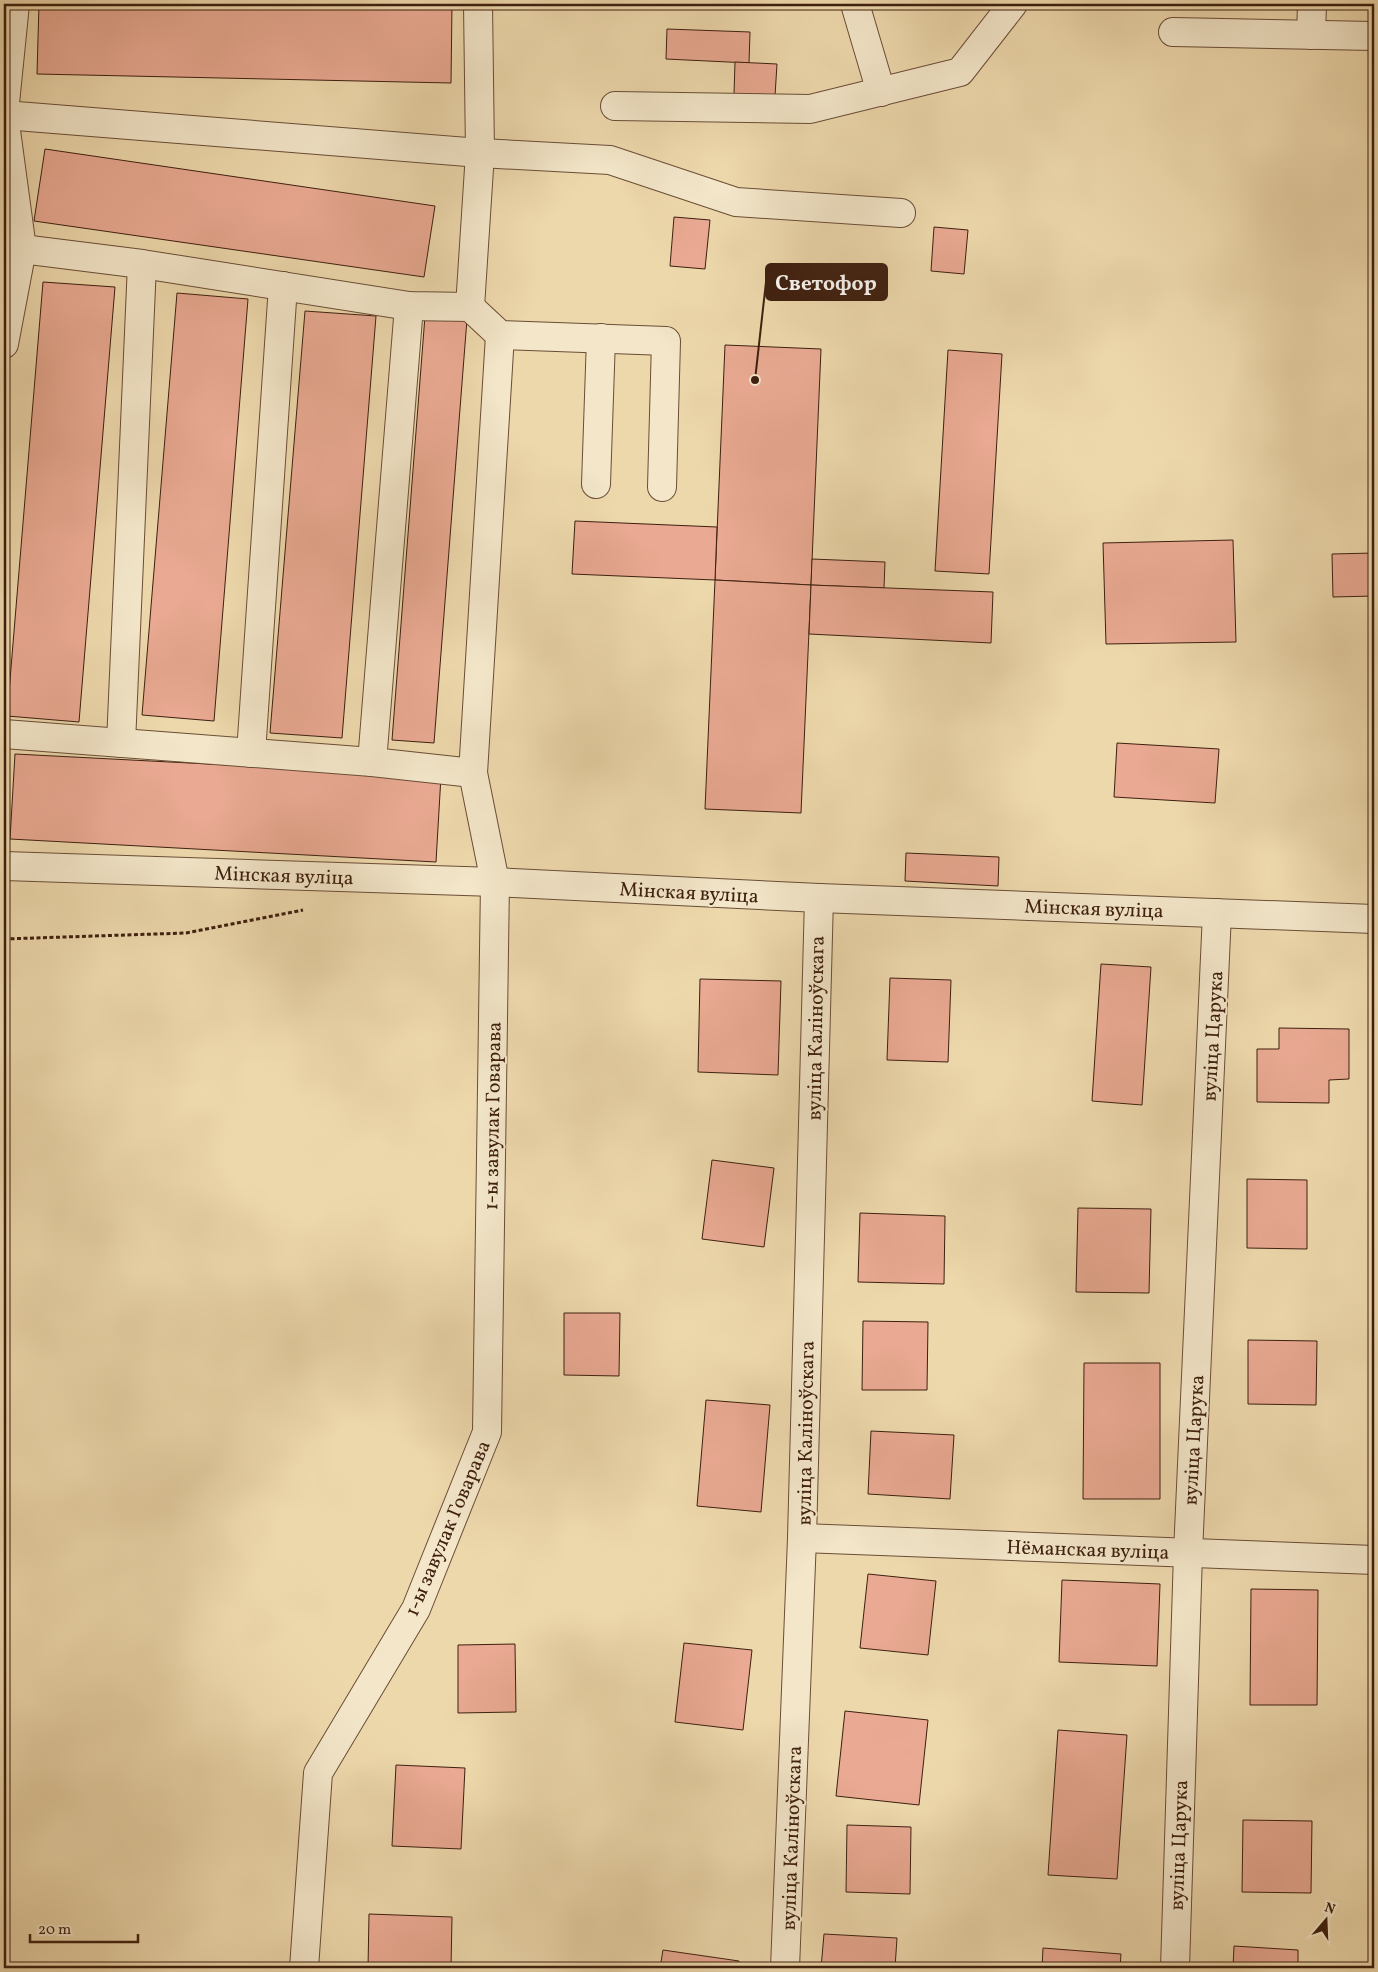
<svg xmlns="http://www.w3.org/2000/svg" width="1378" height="1972" font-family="Vollkorn,serif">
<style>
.building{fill:#e9a992;stroke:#3e1f0f}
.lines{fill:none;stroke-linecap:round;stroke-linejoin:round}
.minor-casing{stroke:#6a4d36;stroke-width:30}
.path{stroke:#3e1f0f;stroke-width:3;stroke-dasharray:4 2.5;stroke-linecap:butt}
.minor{stroke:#f3e6c9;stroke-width:28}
.labels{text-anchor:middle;stroke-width:4;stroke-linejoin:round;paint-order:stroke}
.street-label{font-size:20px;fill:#3e1f0f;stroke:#f3e6c9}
.leader{fill:none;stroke:#3e1f0f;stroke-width:2}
.callout-dot{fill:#3e1f0f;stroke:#f3e6c9;stroke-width:2}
.callout{fill:#3e1f0f;stroke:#3e1f0f;stroke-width:2}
.callout-label{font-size:21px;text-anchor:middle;font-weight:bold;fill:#fff}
</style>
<rect width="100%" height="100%" fill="#edd8ac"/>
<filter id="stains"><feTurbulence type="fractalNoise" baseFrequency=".004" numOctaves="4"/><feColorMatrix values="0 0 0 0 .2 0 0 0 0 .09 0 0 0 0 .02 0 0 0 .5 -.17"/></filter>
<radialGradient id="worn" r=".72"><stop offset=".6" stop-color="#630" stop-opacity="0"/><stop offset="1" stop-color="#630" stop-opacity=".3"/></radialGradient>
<g class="building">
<polygon points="39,4 452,4 451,83 37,74"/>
<polygon points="604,4 666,4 666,7"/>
<polygon points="667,29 750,32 749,63 666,59"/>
<polygon points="735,62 777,64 775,96 734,94"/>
<polygon points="45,149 435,206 424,277 34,221"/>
<polygon points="674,217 710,220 705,269 670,266"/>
<polygon points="934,227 968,230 964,274 931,271"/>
<polygon points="43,282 115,287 79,722 7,716"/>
<polygon points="177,293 248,299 214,721 142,715"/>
<polygon points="305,311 376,316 342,738 270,733"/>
<polygon points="425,316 467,319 434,743 392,740"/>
<polygon points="725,345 821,349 811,585 715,580"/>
<polygon points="948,350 1002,354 989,574 935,571"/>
<polygon points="575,521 717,527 715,580 572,574"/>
<polygon points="1233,540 1236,642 1106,644 1103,543"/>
<polygon points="1374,553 1374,596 1333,597 1332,554"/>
<polygon points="812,559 885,562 884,588 811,585"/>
<polygon points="715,580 811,585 801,813 705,809"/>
<polygon points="811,585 993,592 991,643 809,634"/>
<polygon points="1117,743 1219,749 1215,803 1114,797"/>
<polygon points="15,754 441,776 436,862 10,839"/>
<polygon points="906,853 999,857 998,886 905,881"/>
<polygon points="1101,964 1151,967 1142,1105 1092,1101"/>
<polygon points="890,978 951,980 948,1062 887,1060"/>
<polygon points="700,979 781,981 778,1075 698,1072"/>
<polygon points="1279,1028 1349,1029 1349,1079 1329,1080 1329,1103 1257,1102 1257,1049 1279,1049"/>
<polygon points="712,1160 774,1168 764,1247 702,1239"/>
<polygon points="1247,1179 1307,1180 1307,1249 1247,1248"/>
<polygon points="1078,1208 1151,1209 1149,1293 1076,1292"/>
<polygon points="860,1213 945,1216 944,1284 858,1282"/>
<polygon points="564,1313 620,1313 619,1376 564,1375"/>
<polygon points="863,1321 928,1322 927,1390 862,1390"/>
<polygon points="1248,1340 1317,1341 1316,1405 1248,1404"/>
<polygon points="1084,1363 1160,1363 1160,1499 1083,1499"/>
<polygon points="706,1400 770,1405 761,1512 697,1506"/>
<polygon points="871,1431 954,1435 950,1499 868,1494"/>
<polygon points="868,1574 936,1581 928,1655 860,1648"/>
<polygon points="1062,1580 1160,1584 1157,1666 1059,1662"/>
<polygon points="1251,1589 1318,1590 1317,1705 1250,1705"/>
<polygon points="684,1643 752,1650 743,1730 675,1722"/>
<polygon points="515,1644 516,1712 458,1713 458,1645"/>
<polygon points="845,1711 928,1720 919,1805 836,1796"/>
<polygon points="1058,1730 1127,1735 1117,1879 1048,1875"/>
<polygon points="396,1765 465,1768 461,1849 392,1846"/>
<polygon points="1243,1820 1312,1821 1311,1893 1242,1892"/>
<polygon points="847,1825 911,1827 910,1894 846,1892"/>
<polygon points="369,1914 452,1917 451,1968 368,1968"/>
<polygon points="824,1934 897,1938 895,1968 821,1968"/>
<polygon points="1234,1946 1298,1950 1298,1968 1233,1968"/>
<polygon points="1043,1948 1121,1954 1120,1968 1042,1968"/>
<polygon points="663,1950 739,1961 738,1968 660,1968"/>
</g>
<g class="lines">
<g class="minor-casing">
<g id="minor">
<polyline points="855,4 881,92"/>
<polyline points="1173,32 1374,36"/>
<polyline points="1311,35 1312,4"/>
<polyline points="615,106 810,109 960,72 1013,4"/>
<polyline points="4,113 15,4"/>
<polyline points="4,115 480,153 610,160 736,202 901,213"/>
<polyline points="4,116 22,249 4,344"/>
<polyline points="22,249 142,264 409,306 470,307 500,335 666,341 662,487"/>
<polyline points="470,307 480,153 478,4"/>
<polyline points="596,484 601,338"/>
<polyline points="4,734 372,762 473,773"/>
<polyline points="121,743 142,264"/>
<polyline points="251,753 283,286"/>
<polyline points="372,762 409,306"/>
<polyline points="4,866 495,882 819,898 1374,919"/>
<polyline points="802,1538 1374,1560"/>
<polyline points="304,1968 318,1773 416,1609 487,1432 495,882 473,773 500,335"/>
<polyline points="785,1968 802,1538 819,898"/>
<polyline points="1175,1968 1188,1553 1217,913"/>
</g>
</g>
<polyline class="path" points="4,939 186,933 303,910"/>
<use href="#minor" class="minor"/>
</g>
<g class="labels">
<g class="street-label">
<text transform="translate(284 875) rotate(2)" y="7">Мінская вуліца</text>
<text transform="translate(689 892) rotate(3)" y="7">Мінская вуліца</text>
<text transform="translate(1094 908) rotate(2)" y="7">Мінская вуліца</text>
<text transform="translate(815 1028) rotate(-89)" y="7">вуліца Каліноўскага</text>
<text transform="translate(1212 1036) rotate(-87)" y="7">вуліца Царука</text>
<text transform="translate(492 1116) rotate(-89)" y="7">1-ы завулак Говарава</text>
<text transform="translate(805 1433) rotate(-89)" y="7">вуліца Каліноўскага</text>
<text transform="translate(1193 1440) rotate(-87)" y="7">вуліца Царука</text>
<text transform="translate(447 1528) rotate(-67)" y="7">1-ы завулак Говарава</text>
<text transform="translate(1088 1549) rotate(2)" y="7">Нёманская вуліца</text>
<text transform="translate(791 1838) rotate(-88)" y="7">вуліца Каліноўскага</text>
<text transform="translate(1178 1845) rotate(-88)" y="7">вуліца Царука</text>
</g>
</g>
<path class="leader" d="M755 380L766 282"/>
<circle class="callout-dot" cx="755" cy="380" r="5"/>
<rect class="callout" x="766" y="264" width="121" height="36" rx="5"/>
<g class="callout-label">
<text x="826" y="290">Светофор</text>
</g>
<rect width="1378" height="1972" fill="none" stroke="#edd8ac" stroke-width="20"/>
<rect x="5" y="5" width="1368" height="1962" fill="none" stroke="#3e1f0f" stroke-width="2.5"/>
<rect x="10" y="10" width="1358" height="1952" fill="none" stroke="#3e1f0f"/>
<g transform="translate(1326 1920) rotate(19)" stroke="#f3e6c9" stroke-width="4" paint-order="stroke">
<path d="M0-4L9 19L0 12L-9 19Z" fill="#3e1f0f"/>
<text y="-8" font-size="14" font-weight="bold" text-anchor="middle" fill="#3e1f0f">N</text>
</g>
<path d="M30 1934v8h108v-8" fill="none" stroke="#3e1f0f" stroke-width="2.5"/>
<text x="38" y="1934" font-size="15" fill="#3e1f0f" stroke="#f3e6c9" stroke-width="4" paint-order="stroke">20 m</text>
<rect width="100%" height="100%" filter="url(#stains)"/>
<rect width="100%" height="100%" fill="url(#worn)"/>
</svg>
